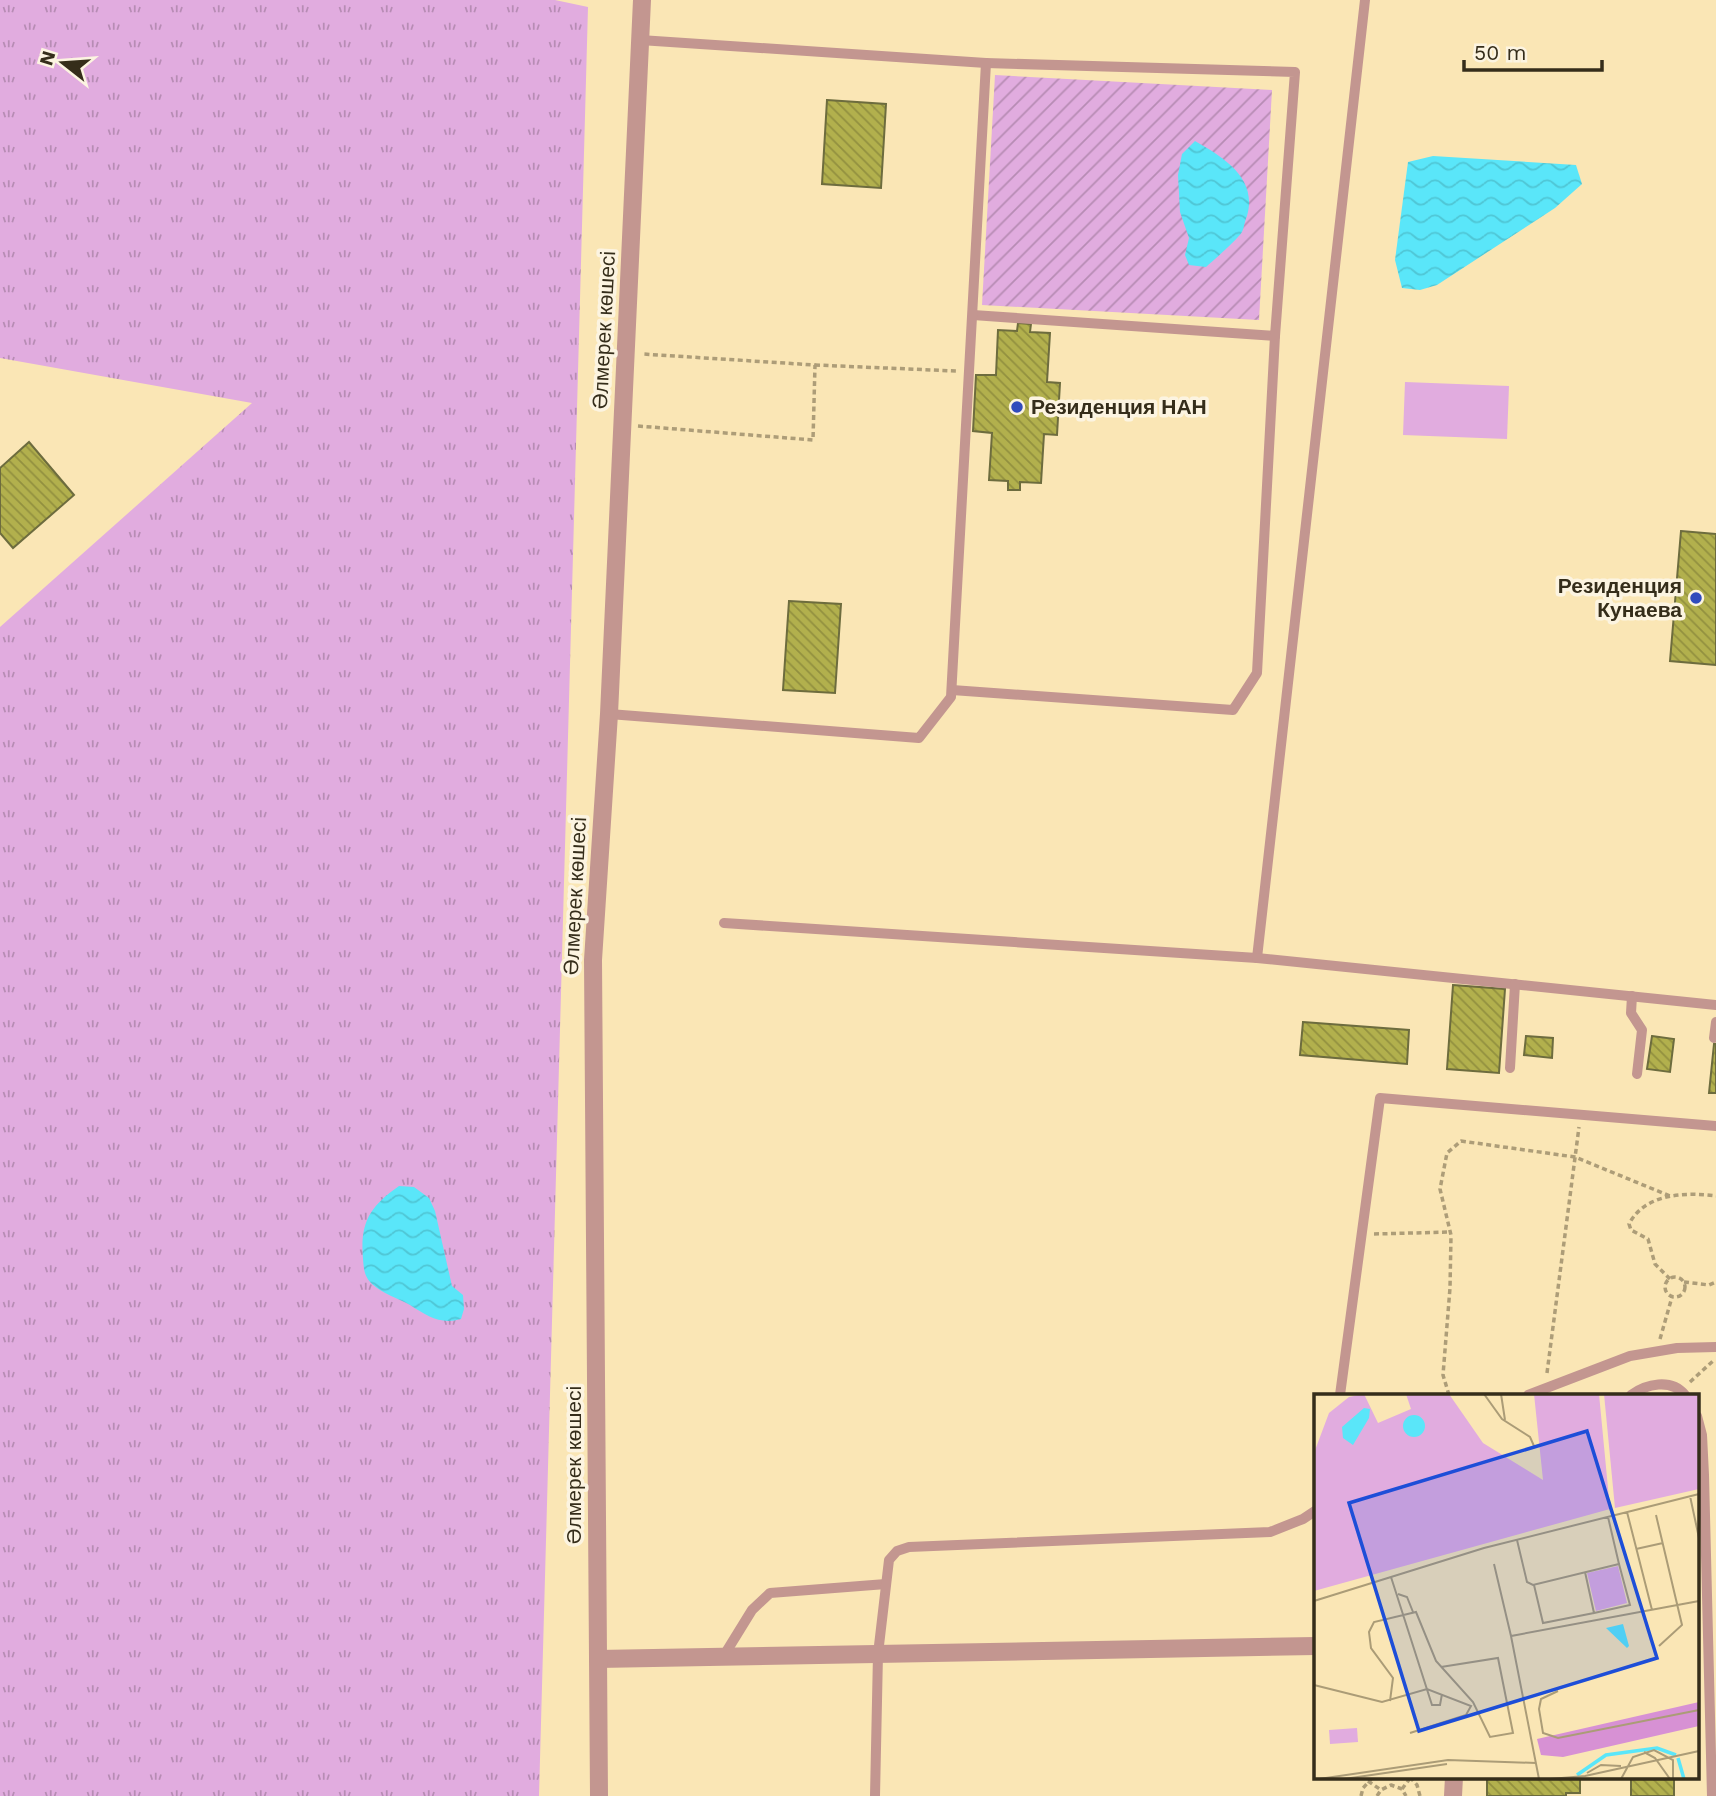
<svg xmlns="http://www.w3.org/2000/svg" width="1716" height="1796" font-family="'Work Sans',sans-serif">
<style>
.grass{fill:url(#grass-tufts)}
.garden{fill:url(#garden-furrows)}
.pitch{fill:#e1acdf}
.water{fill:url(#water-waves)}
.building{fill:url(#building-back-hatch);stroke:#6d6c3e;stroke-width:2}
.lines{fill:none;stroke-linecap:round;stroke-linejoin:round}
.path{stroke:#ad9d78;stroke-width:3.5;stroke-dasharray:5 3.5;stroke-linecap:butt}
.service{stroke:#c39690;stroke-width:10}
.minor{stroke:#c39690;stroke-width:18}
.tertiary{stroke:#c39690;stroke-width:18}
.poi-dot{fill:#304bbc;stroke:#fcf4e1;stroke-width:2.5}
.labels{text-anchor:middle;stroke-width:7;stroke-linejoin:round;paint-order:stroke}
.street-label{font-size:21px;fill:#352d1a;stroke:#fcf4e1}
.poi-label{font-size:21px;font-weight:bold;fill:#352d1a;stroke:#fcf4e1;text-anchor:start}
.inset-river{fill:none;stroke:#5ae6f9;stroke-width:3.5}
.inset-road{fill:none;stroke:#ab9c77;stroke-width:2}
.view{fill:#1d4ed8;fill-opacity:0.15;stroke:#1d4ed8;stroke-width:3.5}
.inset-edge{fill:none;stroke:#352d1a;stroke-width:3.5}
</style>
<defs>
<pattern id="grass-tufts" width="24" height="20" patternUnits="userSpaceOnUse" patternTransform="scale(1.75)"><rect width="24" height="20" fill="#e1acdf"/><path d="M3 7l-1-3M5 7V3M7 7l1-3M15 17l-1-3M17 17v-4M19 17l1-3" fill="none" stroke="#b78cb4"/></pattern>
<pattern id="garden-furrows" width="10" height="10" patternUnits="userSpaceOnUse" patternTransform="scale(1.75)"><rect width="10" height="10" fill="#e1acdf"/><path d="M-1 1l2-2M0 10L10 0M9 11l2-2" fill="none" stroke="#b78cb4"/></pattern>
<pattern id="water-waves" width="16" height="10" patternUnits="userSpaceOnUse" patternTransform="scale(1.75)"><rect width="16" height="10" fill="#5ae6f9"/><path d="M0 5q4-4 8 0t8 0" fill="none" stroke="#4fc6d5"/></pattern>
<pattern id="building-back-hatch" width="6" height="6" patternUnits="userSpaceOnUse" patternTransform="scale(1.75)"><rect width="6" height="6" fill="#b2b04d"/><path d="M-1 5l2 2M0 0l6 6M5-1l2 2" fill="none" stroke="#92903f"/></pattern>
</defs>
<rect width="100%" height="100%" fill="#fae6b5"/>
<polygon class="grass" points="0,0 555,0 588,7 539,1796 0,1796 0,627 252,403 0,358"/>
<polygon class="garden" points="995,75 1272,90 1259,320 982,305"/>
<polygon class="pitch" points="1405,382 1509,386 1507,439 1403,435"/>
<g class="water">
<path d="M 1195,141 C 1223,157 1258,178 1247,216 C 1245,220 1244,228 1242,232 C 1236,241 1215,259 1206,267 L 1189,265 L 1185,255 L 1189,238 L 1180,212 L 1178,175 L 1182,154 Z"/>
<polygon points="1433,156 1576,165 1582,184 1555,208 1437,285 1420,290 1402,288 1395,260 1408,162"/>
<path d="M 399,1186 L 414,1187 L 429,1198 L 435,1211 L 452,1286 L 463,1295 L 464,1309 L 461,1319 C 441,1325 427,1316 410,1305 C 398,1298 383,1294 372,1284 C 364,1276 364,1270 363,1259 C 360,1223 369,1207 399,1186 Z"/>
</g>
<g class="building">
<polygon points="827,100 886,104 881,188 822,184"/>
<polygon points="1018,323 1031,324 1030,332 1050,333 1047,382 1060,383 1057,435 1044,434 1041,483 1020,482 1020,490 1008,490 1008,481 989,480 992,433 973,431 976,375 996,375 998,330 1017,331"/>
<polygon points="29,442 74,495 13,548 0,533 0,468"/>
<polygon points="1681,531 1716,534 1716,665 1670,661"/>
<polygon points="789,601 841,604 835,693 783,690"/>
<polygon points="1453,985 1505,989 1499,1073 1447,1069"/>
<polygon points="1303,1022 1409,1030 1407,1064 1300,1055"/>
<polygon points="1526,1036 1553,1038 1552,1058 1524,1055"/>
<polygon points="1652,1036 1674,1039 1670,1072 1647,1069"/>
<polygon points="1714,1044 1716,1044 1716,1093 1709,1093"/>
<polygon points="1487,1777 1580,1777 1580,1793 1566,1793 1566,1796 1487,1796"/>
<rect x="1631" y="1777" width="43" height="19"/>
</g>
<g class="lines">
<g class="path">
<polyline points="815,365 956,371"/>
<polyline points="638,426 813,440 815,365 643,354"/>
<polyline points="1374,1234 1450,1232"/>
<circle cx="1675" cy="1287" r="10"/>
<path d="M 1670,1279 L 1655,1264 L 1648,1239 L 1631,1230 L 1629,1224 C 1645,1193 1686,1192 1716,1196"/>
<polyline points="1684,1282 1709,1285 1716,1282"/>
<polyline points="1660,1339 1672,1297"/>
<polyline points="1547,1373 1579,1127"/>
<polyline points="1690,1382 1713,1361"/>
<polyline points="1449,1395 1443,1375 1450,1288 1451,1235 1440,1189 1447,1153 1461,1141 1575,1157 1670,1196"/>
<polyline points="1410,1777 1417,1785 1420,1796"/>
<polyline points="1368,1781 1381,1790"/>
<polyline points="1402,1789 1411,1777"/>
<polyline points="1361,1796 1363,1788 1373,1777"/>
<polyline points="1377,1796 1381,1790 1391,1785 1402,1789 1406,1796"/>
</g>
<g class="service">
<polyline points="973,315 1275,336 1295,72 986,63"/>
<polyline points="952,690 1233,710 1257,673 1275,336"/>
<polyline points="609,714 919,738 951,697 986,63 640,40"/>
<polyline points="724,923 1257,958 1365,0"/>
<polyline points="1257,958 1716,1005"/>
<polyline points="1632,996 1631,1013 1642,1030 1637,1074"/>
<polyline points="1714,1038 1716,1022"/>
<polyline points="1510,1068 1515,984"/>
<polyline points="1340,1395 1380,1098 1716,1126"/>
<polyline points="1528,1395 1630,1356 1677,1348 1716,1347"/>
<path d="M 1631,1395 C 1646,1384 1671,1378 1685,1395"/>
<polyline points="1697,1416 1702,1435 1704,1475 1712,1796"/>
<polyline points="723,1657 752,1610 770,1593 886,1584"/>
<polyline points="875,1796 878,1654 889,1560 897,1551 909,1547 1270,1532 1303,1519 1315,1511"/>
</g>
<g class="minor">
<polyline points="598,1659 1315,1646"/>
<polyline points="1453,1796 1454,1777"/>
</g>
<polyline class="tertiary" points="599,1796 593,960 609,714 642,0"/>
</g>
<g class="poi-dot">
<circle cx="1017" cy="407" r="7"/>
<circle cx="1696" cy="598" r="7"/>
</g>
<g class="labels">
<g class="street-label">
<text transform="translate(604 330) rotate(-87)" y="7">Әлмерек көшесі</text>
<text transform="translate(575 896) rotate(-87)" y="7">Әлмерек көшесі</text>
<text transform="translate(574 1465) rotate(-90)" y="7">Әлмерек көшесі</text>
</g>
<g class="poi-label">
<text x="1031" y="414">Резиденция НАН</text>
<text x="1682" y="593" text-anchor="end">Резиденция<tspan x="1682" dy="24">Кунаева</tspan></text>
</g>
</g>
<g transform="translate(1314 1394)">
<rect width="385" height="385" fill="#fae6b5"/>
<path d="M 50,0 L 64,29 L 97,15 L 92,0 L 135,0 L 169,49 L 229,86 L 220,0 L 285,0 L 296,115 L 0,197 L 0,59 L 15,19 L 35,3 Z" fill="#e1acdf"/>
<path d="M 385,308 L 385,332 L 249,363 L 227,361 L 223,345 Z" fill="#d791d4"/>
<path d="M 290,0 L 385,0 L 385,95 L 301,114 Z" fill="#e1acdf"/>
<path d="M 304,172 L 313,209 L 282,217 L 273,179 Z" fill="#e1acdf"/>
<path d="M 43,334 L 44,348 L 16,350 L 15,336 Z" fill="#e1acdf"/>
<path d="M 50,14 L 56,15 L 55,24 L 39,51 L 29,44 L 28,33 ZM89 32a11 11 0 1 1 22 0a11 11 0 1 1-22 0ZM 309,230 L 315,252 L 313,254 L 292,234 Z" fill="#5ae6f9"/>
<path class="inset-river" d="M 364,364 L 370,385M 263,381 L 292,361 L 343,354 L 362,361"/>
<path class="inset-road" d="M 170,0 L 188,25 L 216,43 L 220,52M 187,0 L 191,26M 376,102 L 385,144M 313,118 L 338,216M 342,121 L 368,231 L 345,252M 203,146 L 213,188 L 219,191 L 305,170 L 294,123M 322,155 L 349,149M 180,170 L 197,242 L 385,207M 271,178 L 280,219 L 316,211 L 305,170M 77,183 L 118,311 L 126,311 L 128,300M 220,191 L 229,229 L 280,219M 84,200 L 93,203 L 99,218M 0,207 L 170,154 L 385,100M 197,242 L 225,385M 0,291 L 68,308 L 113,295 L 157,312 L 152,321 L 96,339M 244,297 L 227,305 L 225,315 L 229,339 L 244,344 L 385,316M 76,307 L 79,284 L 57,254 L 55,238 L 60,228 L 102,218 L 122,267 L 159,308 L 176,343 L 199,339 L 184,264 L 127,273M 330,358 L 341,364 L 356,385M 273,379 L 287,371 L 307,372M 5,385 L 134,366 L 222,369M 30,385 L 133,370M 236,385 L 271,382 L 385,357M 307,385 L 319,363 L 340,356 L 359,366 L 359,385"/>
<path class="view" d="M 273,37 L 343,264 L 105,337 L 35,109 Z"/>
<rect width="385" height="385" class="inset-edge"/>
</g>
<g transform="translate(63 63) rotate(287)" stroke="#fcf4e1" stroke-width="5" paint-order="stroke">
<path d="M0-5L12 26L0 18L-12 26Z" fill="#352d1a"/>
<text y="-10" font-size="19" font-weight="bold" text-anchor="middle" fill="#352d1a">N</text>
</g>
<path d="M1464 60v10h138v-10" fill="none" stroke="#352d1a" stroke-width="3.5"/>
<text x="1474" y="60" font-size="21" fill="#352d1a" stroke="#fcf4e1" stroke-width="5" paint-order="stroke">50 m</text>
</svg>
